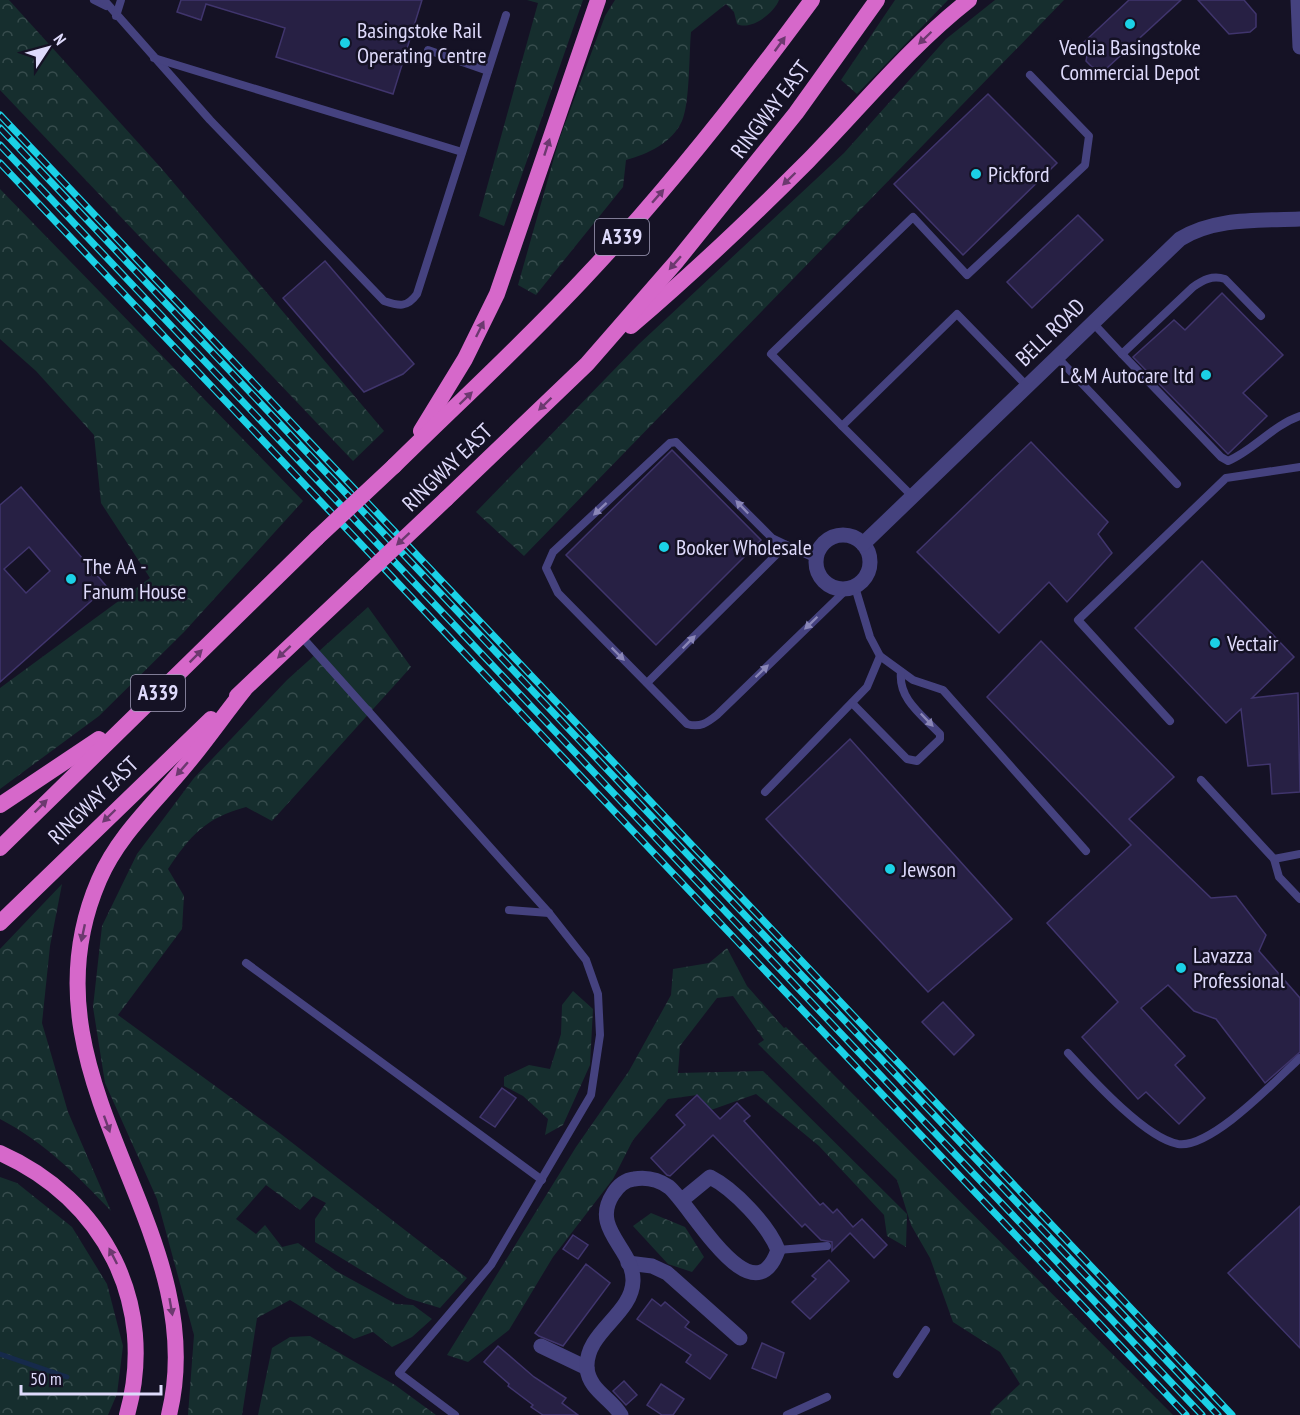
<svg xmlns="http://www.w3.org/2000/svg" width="1300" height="1415" font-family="'PT Sans Narrow',sans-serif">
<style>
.forest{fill:url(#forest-crowns)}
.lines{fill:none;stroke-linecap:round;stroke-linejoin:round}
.stream{stroke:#162a4b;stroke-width:5}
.building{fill:#272044;stroke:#40356d;stroke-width:1.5;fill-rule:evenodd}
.service{stroke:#45427f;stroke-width:8}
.minor{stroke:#45427f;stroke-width:15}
.trunk{stroke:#d668ca;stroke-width:16}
.rail-casing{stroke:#1bd1e6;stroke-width:7}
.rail{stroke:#151225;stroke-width:4.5;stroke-dasharray:14;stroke-linecap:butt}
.trunk-bridge{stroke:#d668ca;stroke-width:16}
.oneway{fill:#6c396f}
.oneway2{fill:#8a86b7}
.poi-dot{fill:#1bd1e6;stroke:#151225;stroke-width:2}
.labels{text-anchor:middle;stroke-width:5;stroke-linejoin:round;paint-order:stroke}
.shield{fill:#151225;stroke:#a29ebb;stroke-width:1.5}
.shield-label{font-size:21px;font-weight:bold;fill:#dedafb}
.poi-label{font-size:22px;fill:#dedafb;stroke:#151225;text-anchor:start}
.street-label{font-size:22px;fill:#dedafb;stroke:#151225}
</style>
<defs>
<pattern id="forest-crowns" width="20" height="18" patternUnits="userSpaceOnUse" patternTransform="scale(1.5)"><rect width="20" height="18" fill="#162e2e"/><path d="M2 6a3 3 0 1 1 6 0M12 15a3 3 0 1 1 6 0" fill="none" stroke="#374c4d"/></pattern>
</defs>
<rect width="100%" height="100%" fill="#151225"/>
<g class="forest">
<polygon points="0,0 9,0 162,169 384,431 353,461 0,90"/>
<polygon points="527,0 583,0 504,226 479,216 538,3"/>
<path d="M 615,0 L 779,0 C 774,13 751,31 737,24 L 734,12 L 726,4 L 691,32 C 689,53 690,103 682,121 C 672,143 648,154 626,160 L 623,187 L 536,295 L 518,285 L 559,140 L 605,16 Z"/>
<polygon points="895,0 948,0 857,94 841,80"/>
<polygon points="995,0 1064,0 524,556 476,512 639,344 844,153 946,39"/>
<polygon points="0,189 303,501 184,632 99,716 0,789 0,688 150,578 101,503 94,435 36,371 0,339"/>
<path d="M 368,607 L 411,667 L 272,821 L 246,807 C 205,818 190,836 168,869 L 184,896 L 182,929 L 118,1015 L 277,1131 L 467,1278 L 440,1308 L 407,1298 L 315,1242 L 315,1219 L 326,1203 L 313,1196 L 300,1210 L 266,1185 L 236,1219 L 256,1234 L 265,1225 L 282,1247 L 298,1243 L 336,1271 L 396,1304 L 413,1305 L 432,1319 L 412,1337 L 392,1347 L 373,1332 L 354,1339 L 290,1300 L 257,1318 L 242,1415 L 188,1415 L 194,1335 L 157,1199 L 105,1083 L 93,1007 L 102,926 L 137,854 L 194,778 L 287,680 Z"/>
<path d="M 62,884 L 50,946 L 42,1023 L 68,1112 L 111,1211 C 77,1175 44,1142 0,1119 L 0,949 Z"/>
<polygon points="727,948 747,986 784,1028 786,1027 1173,1415 991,1415 990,1412 1020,1384 1000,1352 953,1322 930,1258 911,1225 897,1180 758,1044 764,1040 733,996 717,998 680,1046 678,1073 763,1071 907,1214 906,1247 887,1236 884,1215 819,1146 756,1094 711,1110 697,1095 668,1099 633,1140 613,1179 553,1257 509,1330 468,1362 447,1355 576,1147 629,1071 671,995 673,969 709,963"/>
<polygon points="573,991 593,1009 590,1065 563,1125 545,1135 548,1119 523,1096 504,1086 504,1077 529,1065 550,1069 561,1034 562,1005"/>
<polygon points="0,1177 17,1183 72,1227 107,1284 123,1346 117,1394 108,1415 0,1415"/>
<polygon points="651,1213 685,1227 704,1257 692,1272 668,1264 633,1226"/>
<polygon points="310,1336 395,1385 436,1415 258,1415 272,1348 290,1337"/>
</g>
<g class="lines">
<polyline class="stream" points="0,1354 67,1377"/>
</g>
<g class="building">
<polygon points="181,0 422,0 393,94 276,57 285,28 206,4 201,20 177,12"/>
<polygon points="1129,0 1181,0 1107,68 1092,67 1086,61 1088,50 1083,43"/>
<polygon points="1198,0 1244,0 1256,14 1256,27 1250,32 1229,34"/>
<polygon points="988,94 1057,163 963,255 894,184"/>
<polygon points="1078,215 1103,240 1032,308 1007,282"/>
<polygon points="325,261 414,364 403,374 364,392 283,298"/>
<polygon points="1222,293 1283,355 1243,393 1267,416 1228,454 1133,357 1174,320 1185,330"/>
<polygon points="1031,442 1108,522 1098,534 1112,553 1067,602 1049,582 999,633 917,552"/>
<polygon points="672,450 761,540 656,645 566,555"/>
<path d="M 21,487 L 107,587 L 0,682 L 0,505 ZM 29,547 L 50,571 L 26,593 L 4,569 Z"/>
<polygon points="1202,561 1294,657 1252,698 1298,693 1300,792 1272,794 1270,764 1248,766 1241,709 1226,723 1135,628"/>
<polygon points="1041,641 1174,777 1129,819 1211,898 1236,896 1266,935 1259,951 1300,998 1300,1052 1265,1083 1216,1019 1194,1011 1168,985 1141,1008 1185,1056 1175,1065 1205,1098 1179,1124 1146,1092 1138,1099 1082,1037 1118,1002 1047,923 1131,845 987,697"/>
<polygon points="850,739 1012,919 928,992 766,819"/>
<polygon points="943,1002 974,1035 954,1055 922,1022"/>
<polygon points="502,1088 516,1098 495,1127 480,1117"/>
<polygon points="697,1095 720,1119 737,1103 750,1116 744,1121 820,1205 823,1203 833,1213 837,1209 853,1227 862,1219 887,1245 874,1258 850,1233 832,1251 832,1242 821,1240 805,1224 802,1227 713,1135 670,1176 667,1175 651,1158 685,1125 676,1115"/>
<polygon points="1300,1206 1300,1348 1228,1273"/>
<polygon points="573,1235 588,1245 578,1259 563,1249"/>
<polygon points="829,1260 849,1281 810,1319 792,1302 816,1279 812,1276"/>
<polygon points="586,1264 610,1283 563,1346 539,1336 535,1333"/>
<polygon points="652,1299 661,1306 665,1302 689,1322 685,1327 727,1355 710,1379 686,1362 691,1355 637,1319"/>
<polygon points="762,1343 784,1353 776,1378 752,1368"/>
<polygon points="498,1346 534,1377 566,1398 562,1403 578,1415 543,1415 531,1407 533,1405 508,1386 509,1384 484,1362"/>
<polygon points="624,1381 637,1395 626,1405 613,1391"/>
<polygon points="661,1384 684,1399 673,1415 662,1415 647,1405"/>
</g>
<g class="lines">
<g class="service">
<polyline points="94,0 106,6"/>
<path d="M 104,0 L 210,120 L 384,301 C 399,306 407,308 417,294 L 506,15"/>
<polyline points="116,16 121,0"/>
<polyline points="428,50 488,71"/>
<polyline points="154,58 462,152"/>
<path d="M 1093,323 L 1122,354 L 1193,287 C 1203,280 1212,275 1225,279 L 1261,316"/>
<path d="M 1122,354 L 1221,457 L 1228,461 C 1254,450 1273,425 1300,416"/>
<polyline points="1057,357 1177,484"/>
<polyline points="842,426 771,354 913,217 967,275 1085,165 1089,136 1030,75"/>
<polyline points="912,496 842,426 957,314 1027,386"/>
<path d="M 816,559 L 772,538 L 676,442 L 670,443 L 553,552 L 546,568 L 558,593 L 687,724 C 700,728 707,723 717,715 L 846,590"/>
<polyline points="301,636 549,913 586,960 598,994 600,1035 591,1095 491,1265 399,1373 455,1415"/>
<polyline points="880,656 913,680 943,690 1086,851"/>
<polyline points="647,683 786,545"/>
<path d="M 852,703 L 907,759 L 917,761 L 940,739 L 940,734 C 922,715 898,699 901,672"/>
<polyline points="1170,721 1078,620 1226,478 1300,467"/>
<polyline points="1201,780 1274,859"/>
<polyline points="765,792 867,687 880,656 870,637 855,587"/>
<polyline points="1300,854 1274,859 1279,877 1300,899"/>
<polyline points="509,910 549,913"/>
<polyline points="246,963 542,1180"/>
<path d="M 1068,1053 C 1091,1078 1145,1138 1178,1144 C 1211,1149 1276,1080 1300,1058"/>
<polyline points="778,1250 827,1246"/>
<polyline points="897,1374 926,1330"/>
<polyline points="787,1415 827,1397"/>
</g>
<g class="minor">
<polyline points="1298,0 1300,47"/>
<circle cx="843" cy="562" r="27"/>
<path d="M 863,544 L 1180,239 C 1216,217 1259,221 1300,219"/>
<polyline points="628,1263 652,1266 667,1273 740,1338"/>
<polyline points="541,1346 587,1368"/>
<path d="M 621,1415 C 611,1398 589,1390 587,1368 C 585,1332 632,1315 633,1281 C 634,1249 590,1229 613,1194 C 618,1186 625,1180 634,1179 C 646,1177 659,1180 669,1187 C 691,1205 753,1321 778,1250 C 768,1225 734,1189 710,1177 L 682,1200"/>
</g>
<g class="trunk">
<path d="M 631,326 C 692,274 751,218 808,161 C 861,107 909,47 969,0"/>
<polyline points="421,431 465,359 497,294 598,0"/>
<path d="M 394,466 C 459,402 526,341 588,274 C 669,188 742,95 812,0"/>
<polyline points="446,499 587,364 676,262 796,113 877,0"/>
<polyline points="237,696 357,583"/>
<polyline points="0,805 99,739"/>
<polyline points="0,848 317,538"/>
<polyline points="0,923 211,719"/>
<path d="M 0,1153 C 104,1199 158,1304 127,1415"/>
<path d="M 169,1415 C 215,1227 13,1079 99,880 C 119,834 155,803 186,765 C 206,741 224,715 244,690"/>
</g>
<g class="rail-casing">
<g id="rail">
<polyline points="0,115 1232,1415"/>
<polyline points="0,128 1218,1415"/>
<polyline points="0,145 1202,1415"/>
<polyline points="0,163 1186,1415"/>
</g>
</g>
<use href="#rail" class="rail"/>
<g class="trunk-bridge">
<polyline points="317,538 394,466"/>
<polyline points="357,583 446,499"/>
</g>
</g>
<defs><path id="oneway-solid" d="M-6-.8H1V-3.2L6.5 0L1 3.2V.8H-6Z" transform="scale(1.5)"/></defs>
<g class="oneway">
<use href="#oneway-solid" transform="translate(925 38) rotate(136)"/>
<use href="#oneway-solid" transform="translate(780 44) rotate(-54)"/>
<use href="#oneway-solid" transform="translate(547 147) rotate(-72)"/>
<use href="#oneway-solid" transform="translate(789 179) rotate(136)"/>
<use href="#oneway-solid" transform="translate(658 196) rotate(-49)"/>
<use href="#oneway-solid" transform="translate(675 263) rotate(131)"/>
<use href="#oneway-solid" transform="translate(480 329) rotate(-64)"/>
<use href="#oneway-solid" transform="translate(466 398) rotate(-44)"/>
<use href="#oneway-solid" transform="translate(545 404) rotate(136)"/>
<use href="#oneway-solid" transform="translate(403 539) rotate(137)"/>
<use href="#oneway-solid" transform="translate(284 652) rotate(137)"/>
<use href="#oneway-solid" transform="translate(196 656) rotate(-45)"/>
<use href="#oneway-solid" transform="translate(182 769) rotate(131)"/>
<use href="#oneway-solid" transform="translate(41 806) rotate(-45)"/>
<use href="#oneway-solid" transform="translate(109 816) rotate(136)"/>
<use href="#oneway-solid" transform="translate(83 933) rotate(102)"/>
<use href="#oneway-solid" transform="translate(107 1124) rotate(70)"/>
<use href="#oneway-solid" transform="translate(113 1256) rotate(-117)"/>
<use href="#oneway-solid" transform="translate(171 1307) rotate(80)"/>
</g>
<g class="oneway2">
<use href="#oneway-solid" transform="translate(742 507) rotate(-134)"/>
<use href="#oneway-solid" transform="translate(600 509) rotate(137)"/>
<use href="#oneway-solid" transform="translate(811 623) rotate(136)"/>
<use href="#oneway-solid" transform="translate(689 642) rotate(-45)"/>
<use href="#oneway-solid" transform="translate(618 654) rotate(45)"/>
<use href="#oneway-solid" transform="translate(762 671) rotate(-44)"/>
<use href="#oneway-solid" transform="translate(927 720) rotate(46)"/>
</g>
<g class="poi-dot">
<circle cx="1130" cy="24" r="6"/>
<circle cx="345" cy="43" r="6"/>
<circle cx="976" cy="174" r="6"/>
<circle cx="1206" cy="375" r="6"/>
<circle cx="664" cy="547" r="6"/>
<circle cx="71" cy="579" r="6"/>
<circle cx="1215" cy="643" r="6"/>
<circle cx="890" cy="869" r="6"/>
<circle cx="1181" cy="968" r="6"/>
</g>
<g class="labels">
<g class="shield">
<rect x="595" y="219" width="54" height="36" rx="4.5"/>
<rect x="131" y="675" width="54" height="36" rx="4.5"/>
</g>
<g class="shield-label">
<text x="622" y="244">A339</text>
<text x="158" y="700">A339</text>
</g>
<g class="poi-label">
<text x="357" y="38">Basingstoke Rail<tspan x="357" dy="25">Operating Centre</tspan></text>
<text x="1130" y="55" text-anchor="middle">Veolia Basingstoke<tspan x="1130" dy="25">Commercial Depot</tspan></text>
<text x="988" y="182">Pickford</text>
<text x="1194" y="383" text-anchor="end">L&amp;M Autocare ltd</text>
<text x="676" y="555">Booker Wholesale</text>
<text x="83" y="574">The AA -<tspan x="83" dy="25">Fanum House</tspan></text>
<text x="1227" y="651">Vectair</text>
<text x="902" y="877">Jewson</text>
<text x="1193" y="963">Lavazza<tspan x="1193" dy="25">Professional</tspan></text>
</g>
<g class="street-label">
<text transform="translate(770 109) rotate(-53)" y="8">RINGWAY EAST</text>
<text transform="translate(1050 332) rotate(-44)" y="8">BELL ROAD</text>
<text transform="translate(447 467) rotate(-44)" y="8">RINGWAY EAST</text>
<text transform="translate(93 800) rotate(-44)" y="8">RINGWAY EAST</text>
</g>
</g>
<g transform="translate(48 48) rotate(54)" stroke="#151225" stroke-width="4.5" paint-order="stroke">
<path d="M0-4.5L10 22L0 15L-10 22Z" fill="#dedafb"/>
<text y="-9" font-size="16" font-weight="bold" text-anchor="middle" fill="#dedafb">N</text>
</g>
<path d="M21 1385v9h140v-9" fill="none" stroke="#dedafb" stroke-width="3"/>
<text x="30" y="1385" font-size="18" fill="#dedafb" stroke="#151225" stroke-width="4.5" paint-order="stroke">50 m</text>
</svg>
